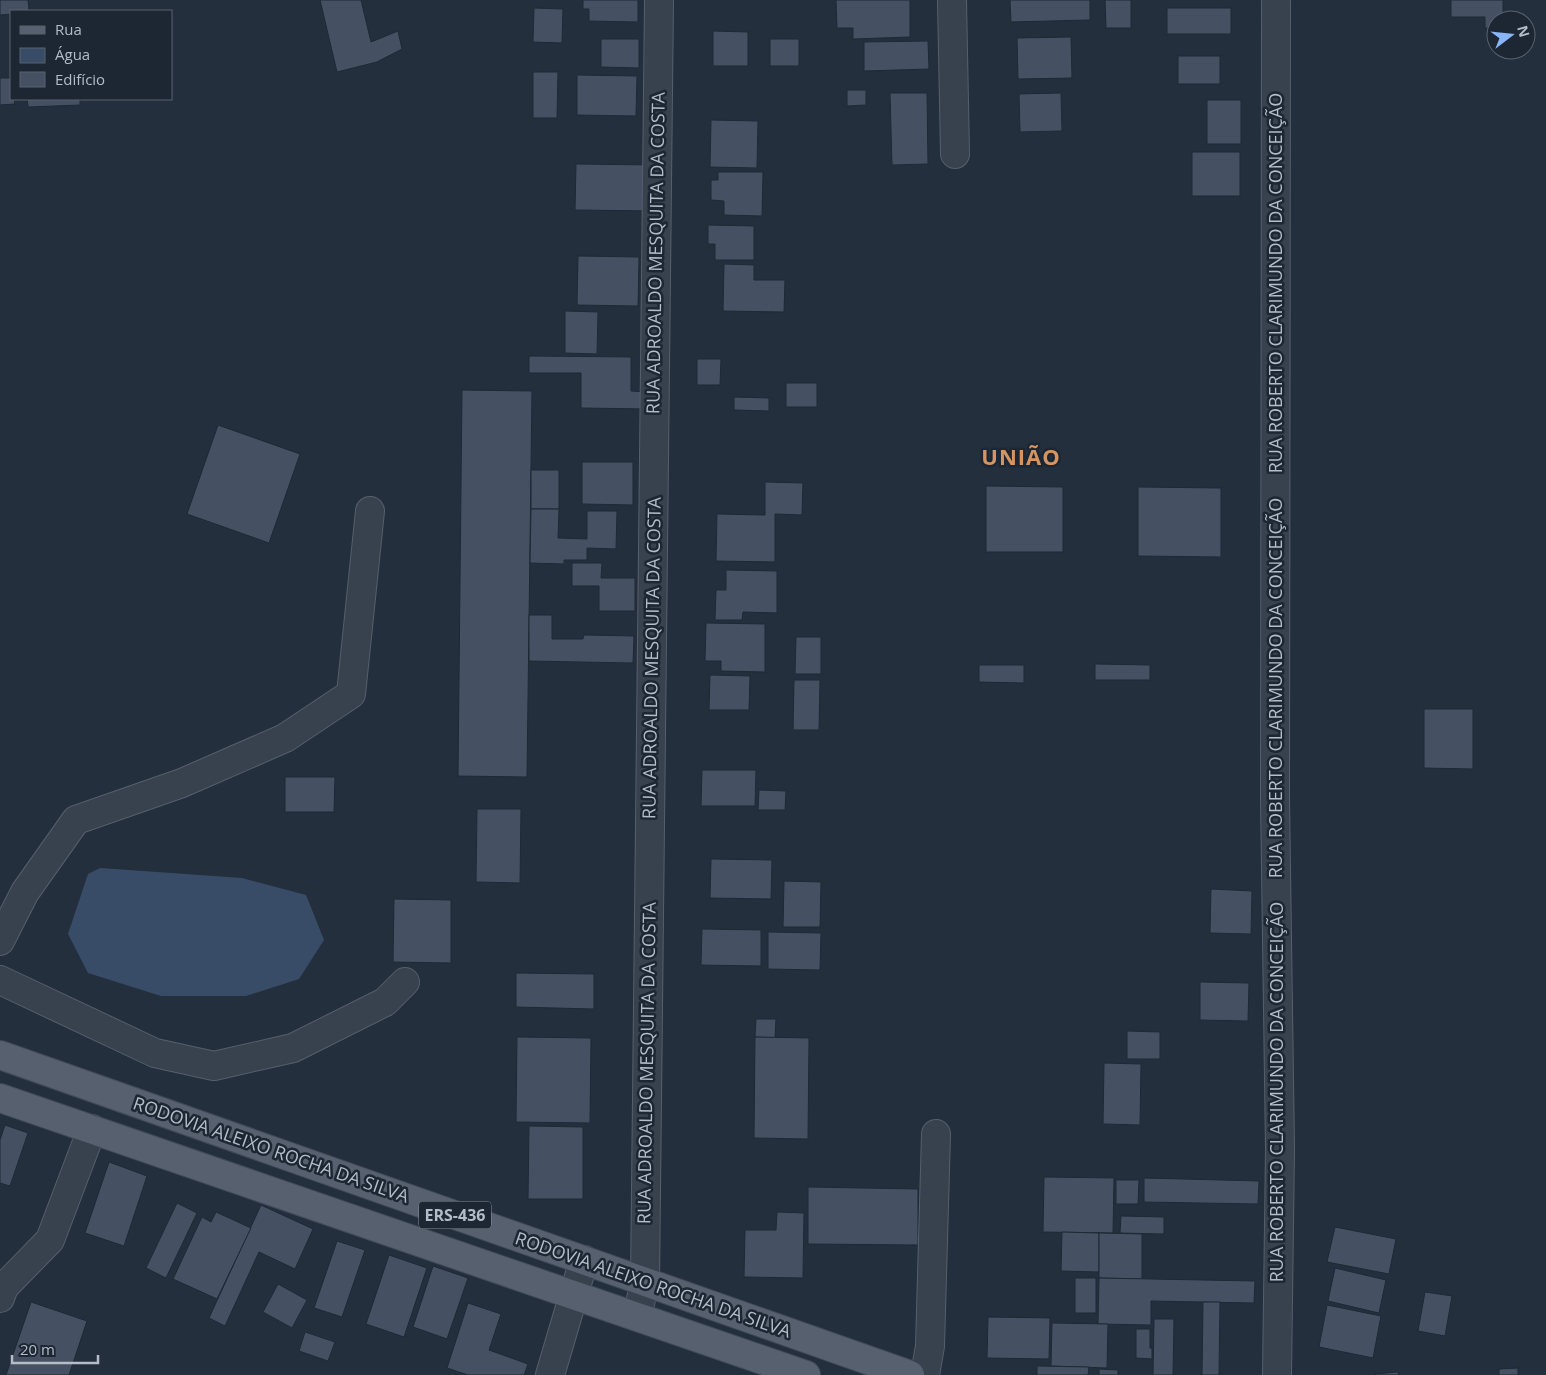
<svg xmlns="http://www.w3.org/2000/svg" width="1546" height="1375" font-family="'Open Sans',sans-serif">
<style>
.water{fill:#394c67}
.building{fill:#455162;stroke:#1f2835}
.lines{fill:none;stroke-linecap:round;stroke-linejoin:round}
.minor-casing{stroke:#565f6c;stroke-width:30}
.major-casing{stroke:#414a57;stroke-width:30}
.minor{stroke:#38414e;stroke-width:28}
.major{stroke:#56606e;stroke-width:28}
.labels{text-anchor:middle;stroke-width:5;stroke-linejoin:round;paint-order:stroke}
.shield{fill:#1d2633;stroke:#878f9c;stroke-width:1}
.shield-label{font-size:16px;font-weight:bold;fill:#b4bcc9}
.street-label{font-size:18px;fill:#b4bcc9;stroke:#1d2633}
.district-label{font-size:22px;font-weight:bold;letter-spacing:1px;fill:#d59563;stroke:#1d2633}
</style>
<rect width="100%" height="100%" fill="#242f3e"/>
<polygon class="water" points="100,868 242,878 306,895 324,940 299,979 246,996 161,996 88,973 68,934 88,874"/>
<g class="building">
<polygon points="0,0 28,0 29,11 11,11 11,14 0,15"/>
<polygon points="320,0 361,0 371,42 398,31 402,49 377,62 337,72"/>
<polygon points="583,0 638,0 638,22 589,21 589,9 583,9"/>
<polygon points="836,0 910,0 910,37 853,39 853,28 837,28"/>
<polygon points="1010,0 1090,0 1090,20 1011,22"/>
<polygon points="1105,0 1131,0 1131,28 1106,28"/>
<polygon points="1451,0 1503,0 1503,20 1496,20 1496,28 1485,28 1485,17 1451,17"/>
<polygon points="534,8 563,9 562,43 533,42"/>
<rect x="1167" y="8" width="64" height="26"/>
<polygon points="713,31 748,32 748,66 713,66"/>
<polygon points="1071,37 1072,78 1018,79 1017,38"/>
<polygon points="601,39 639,39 639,68 601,67"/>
<rect x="770" y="39" width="29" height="27"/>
<polygon points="928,41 929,69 864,71 864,42"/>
<rect x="1178" y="56" width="42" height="28"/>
<polygon points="533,72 558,72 557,118 533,118"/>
<polygon points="577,75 637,76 636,116 577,115"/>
<polygon points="0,78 11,78 11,99 14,99 15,104 0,105"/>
<polygon points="847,90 866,90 866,105 847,106"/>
<polygon points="890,93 927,93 928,164 892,165"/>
<polygon points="1061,93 1062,131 1020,132 1019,94"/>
<polygon points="27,99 80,99 80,105 28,107"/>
<rect x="1207" y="100" width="34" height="44"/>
<polygon points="711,120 758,121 757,168 710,167"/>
<rect x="1192" y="152" width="48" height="44"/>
<polygon points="576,164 654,165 654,211 575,210"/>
<polygon points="718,172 763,172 762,216 724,215 724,201 711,200 711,180 718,180"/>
<polygon points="708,225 754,226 754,260 715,260 715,244 708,244"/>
<polygon points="578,256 639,257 638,306 577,305"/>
<polygon points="724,264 754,265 754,280 785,280 784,312 723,311"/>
<polygon points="565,311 598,312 597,354 565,353"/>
<polygon points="529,356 631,357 631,391 649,392 649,409 581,408 581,373 529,373"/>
<polygon points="697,359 721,359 720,385 697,385"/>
<rect x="786" y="383" width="31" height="24"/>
<polygon points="462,390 532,391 527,777 458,776"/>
<polygon points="734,397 769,398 769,411 734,410"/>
<polygon points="218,425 300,454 269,543 187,514"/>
<polygon points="582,462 633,462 633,505 582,504"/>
<rect x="531" y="470" width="28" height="39"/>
<polygon points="765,482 803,483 802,515 775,514 775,562 716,561 717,514 765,515"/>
<polygon points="986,486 1063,487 1063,552 986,552"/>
<polygon points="1138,487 1221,488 1221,557 1138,556"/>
<polygon points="531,509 559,509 558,538 587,539 587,511 617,511 616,549 587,548 587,560 564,560 564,564 530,563"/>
<polygon points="572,563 602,563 601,578 635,578 635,611 599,611 599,586 572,586"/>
<polygon points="726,570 777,571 777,613 743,612 742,620 715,620 716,590 726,590"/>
<polygon points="529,615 552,615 552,639 583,639 584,635 634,636 633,663 529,661"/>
<polygon points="706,623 765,624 765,672 721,671 721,661 705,661"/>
<polygon points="796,637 821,637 821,674 795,674"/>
<polygon points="1095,664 1150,665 1150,680 1095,680"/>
<polygon points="979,665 1024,665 1024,683 979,682"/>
<polygon points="710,675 750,676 749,710 709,710"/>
<polygon points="794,680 820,680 819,730 793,730"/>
<polygon points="1424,709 1473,709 1473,769 1424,768"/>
<polygon points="702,770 756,770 755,806 701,806"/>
<polygon points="285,777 335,777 334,812 285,812"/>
<polygon points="759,790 786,791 785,810 758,810"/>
<polygon points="477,809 521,809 520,883 476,882"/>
<polygon points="711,859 772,860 771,899 710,898"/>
<polygon points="784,881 821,882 820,927 783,927"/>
<polygon points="1211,889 1252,891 1251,934 1210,933"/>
<polygon points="394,899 451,900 451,963 393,962"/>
<polygon points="702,929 761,930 761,966 701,965"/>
<polygon points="768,932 821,933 820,970 768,969"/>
<polygon points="516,973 594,974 594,1009 516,1007"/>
<polygon points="1200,982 1249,983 1248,1021 1200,1020"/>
<polygon points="756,1019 776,1019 775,1038 755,1037"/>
<polygon points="1127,1031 1160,1032 1160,1059 1127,1059"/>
<polygon points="517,1037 591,1038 590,1123 516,1122"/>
<polygon points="755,1037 809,1038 808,1139 754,1138"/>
<polygon points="1104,1063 1141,1064 1140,1125 1103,1124"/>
<polygon points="5,1125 28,1133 10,1186 0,1183 0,1140"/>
<polygon points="529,1126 583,1127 583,1199 528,1199"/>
<polygon points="109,1162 147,1176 124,1246 85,1233"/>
<polygon points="1044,1177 1114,1178 1113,1233 1043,1232"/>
<polygon points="1144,1178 1259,1181 1258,1204 1144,1202"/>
<polygon points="1116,1180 1139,1180 1138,1204 1116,1204"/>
<polygon points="808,1187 918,1189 918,1245 808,1244"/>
<polygon points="177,1203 197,1213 166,1278 146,1268"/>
<polygon points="261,1205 313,1229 295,1269 259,1252 225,1326 209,1318"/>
<polygon points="216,1212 251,1228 217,1299 173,1279 202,1217 211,1222"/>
<polygon points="777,1212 804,1213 803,1278 744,1277 745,1230 776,1230"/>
<polygon points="1121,1216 1164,1217 1164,1234 1120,1233"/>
<polygon points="1335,1227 1396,1239 1389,1274 1327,1262"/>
<polygon points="1062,1232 1099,1233 1099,1272 1061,1271"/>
<polygon points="1099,1233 1142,1234 1142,1279 1099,1278"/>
<polygon points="337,1241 365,1250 342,1317 314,1308"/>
<polygon points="389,1255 427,1268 404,1337 366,1324"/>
<polygon points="433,1266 468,1278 447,1339 413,1327"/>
<polygon points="1335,1268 1386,1280 1379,1313 1328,1301"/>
<rect x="1075" y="1278" width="21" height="35"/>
<polygon points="1099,1278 1255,1281 1254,1303 1151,1301 1151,1325 1098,1324"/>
<polygon points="278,1284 307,1300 292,1328 263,1312"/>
<polygon points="1425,1292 1452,1296 1445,1336 1418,1331"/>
<polygon points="31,1302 87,1321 69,1375 6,1375"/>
<polygon points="1203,1302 1220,1302 1219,1375 1202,1375"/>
<polygon points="468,1303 501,1314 489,1350 528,1364 524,1375 468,1375 447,1368"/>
<polygon points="1327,1305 1381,1316 1373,1358 1319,1347"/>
<polygon points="988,1317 1050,1318 1049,1359 987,1358"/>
<polygon points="1154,1319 1174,1319 1173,1375 1153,1375"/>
<polygon points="1052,1323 1108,1324 1107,1368 1051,1366"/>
<polygon points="1136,1329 1150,1329 1150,1348 1152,1348 1152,1359 1136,1358"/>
<polygon points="305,1332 335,1342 328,1361 299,1351"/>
<polygon points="1037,1366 1089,1367 1088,1375 1037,1375"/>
<polygon points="1518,1368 1518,1375 1499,1375 1499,1369"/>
<polygon points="1099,1369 1118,1370 1118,1375 1099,1375"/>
<polygon points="1398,1372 1399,1375 1376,1375 1375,1374"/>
</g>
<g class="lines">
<g class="minor-casing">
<g id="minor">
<polyline points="952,0 955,154"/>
<polyline points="1276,0 1275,799 1280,1149 1277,1375"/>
<polyline points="0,941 25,892 76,820 182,783 285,738 351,694 370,511"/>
<polyline points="0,980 155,1053 214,1066 293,1048 385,1002 405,982"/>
<polyline points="0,1298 4,1287 50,1240 92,1129"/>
<polyline points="637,1316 645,1282 659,0"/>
<polyline points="550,1375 584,1260"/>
<polyline points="925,1375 930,1346 936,1134"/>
</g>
</g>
<g class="major-casing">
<g id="major">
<polyline points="0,1055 910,1375"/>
<polyline points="0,1098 806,1375"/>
</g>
</g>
<use href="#minor" class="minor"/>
<use href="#major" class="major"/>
</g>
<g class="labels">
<rect class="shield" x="419" y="1201.5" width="72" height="27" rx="4"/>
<g class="shield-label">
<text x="455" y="1221">ERS-436</text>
</g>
<g class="street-label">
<text transform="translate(656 253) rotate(-89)" y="6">RUA ADROALDO MESQUITA DA COSTA</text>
<text transform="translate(1276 283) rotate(-90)" y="6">RUA ROBERTO CLARIMUNDO DA CONCEIÇÃO</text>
<text transform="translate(652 658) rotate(-89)" y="6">RUA ADROALDO MESQUITA DA COSTA</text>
<text transform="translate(1276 688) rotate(-90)" y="6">RUA ROBERTO CLARIMUNDO DA CONCEIÇÃO</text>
<text transform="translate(647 1063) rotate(-89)" y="6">RUA ADROALDO MESQUITA DA COSTA</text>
<text transform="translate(1277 1092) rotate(-90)" y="6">RUA ROBERTO CLARIMUNDO DA CONCEIÇÃO</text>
<text transform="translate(271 1150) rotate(19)" y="6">RODOVIA ALEIXO ROCHA DA SILVA</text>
<text transform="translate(653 1285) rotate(19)" y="6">RODOVIA ALEIXO ROCHA DA SILVA</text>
</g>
<g class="district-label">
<text x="1021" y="465">UNIÃO</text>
</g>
</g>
<rect x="10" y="10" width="162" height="90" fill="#1d2633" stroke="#59626f"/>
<rect x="20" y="26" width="25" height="8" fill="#56606e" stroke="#59626f"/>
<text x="55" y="35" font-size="15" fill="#b4bcc9">Rua</text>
<rect x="20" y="48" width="25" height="15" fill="#394c67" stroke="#59626f"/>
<text x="55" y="60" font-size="15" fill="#b4bcc9">Água</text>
<rect x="20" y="72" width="25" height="15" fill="#455162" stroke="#59626f"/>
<text x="55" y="85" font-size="15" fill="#b4bcc9">Edifício</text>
<g transform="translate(1511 35) rotate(74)"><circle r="24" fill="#1d2633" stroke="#59626f"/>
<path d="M0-4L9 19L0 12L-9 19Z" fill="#8ab4f8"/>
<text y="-8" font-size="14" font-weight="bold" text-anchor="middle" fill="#b4bcc9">N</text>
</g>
<path d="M12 1355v8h86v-8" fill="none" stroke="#b4bcc9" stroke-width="2.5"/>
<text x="20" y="1355" font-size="15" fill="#b4bcc9" stroke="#1d2633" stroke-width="4" paint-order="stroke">20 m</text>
</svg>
